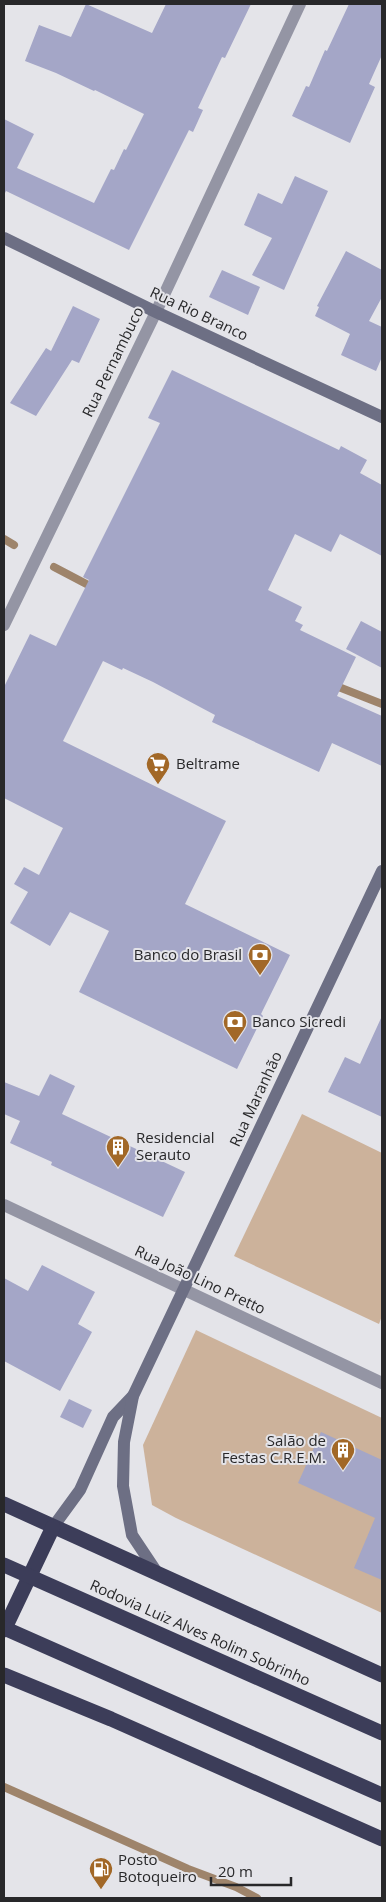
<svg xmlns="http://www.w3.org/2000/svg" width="386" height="1902" font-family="'Open Sans',sans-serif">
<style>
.green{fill:#ccb29b}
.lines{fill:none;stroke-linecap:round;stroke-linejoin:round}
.stream{stroke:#9e846b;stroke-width:8}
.building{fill:#a4a6c7}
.street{stroke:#9495a4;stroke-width:12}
.secondary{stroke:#6d6f84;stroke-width:12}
.highway{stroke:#3c3d59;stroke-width:15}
.highway-bridge{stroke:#3c3d59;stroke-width:15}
.labels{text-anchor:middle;stroke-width:4;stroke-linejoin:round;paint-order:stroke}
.street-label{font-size:15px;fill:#28282a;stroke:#e4e4e9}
.poi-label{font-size:15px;fill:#28282a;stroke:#e4e4e9;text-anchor:start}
</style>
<rect width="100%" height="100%" fill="#e4e4e9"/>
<g class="green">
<polygon points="302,1114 382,1153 382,1316 379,1324 234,1256"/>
<polygon points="196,1330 382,1418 382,1613 176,1518 152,1505 143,1445"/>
</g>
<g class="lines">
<g class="stream">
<polyline points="4,539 14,545"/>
<polyline points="54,567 94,588"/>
<polyline points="331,684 382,704"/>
<polyline points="4,1787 188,1869 236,1887 257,1898"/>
</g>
</g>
<g class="building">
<polygon points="86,4 152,33 166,4 251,4 225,58 222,57 198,108 203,110 193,132 189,130 129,250 6,191 4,195 4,119 34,134 17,168 94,203 111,169 114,170 124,149 126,150 144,114 95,90 94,91 56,73 25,61 39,25 71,37"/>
<polygon points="349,4 382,4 382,55 369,84 375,87 350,143 292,116 306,86 309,87 325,50 327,51"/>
<polygon points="295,176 328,191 284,290 252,275 272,238 244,225 258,193 282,204"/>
<polygon points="346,251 382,270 382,297 369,321 382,327 382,357 376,371 341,355 350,334 315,316 319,307 317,306"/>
<polygon points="222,270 260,287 248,315 209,297"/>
<polygon points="73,306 100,319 79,363 72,360 36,416 10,403 46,348 51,351"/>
<polygon points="172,370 339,450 341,446 367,460 360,473 382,485 382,556 340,534 331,552 295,534 268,590 302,607 295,621 303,625 300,630 356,657 337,696 382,716 382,766 332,743 319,772 212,722 215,715 153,682 123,668 122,670 103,661 63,741 226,821 185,904 290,955 261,1014 263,1016 237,1069 79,992 109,931 70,912 50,946 10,923 28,892 14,884 24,867 39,875 63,828 4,798 4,687 30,634 56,646 89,580 83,577 160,423 148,418"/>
<polygon points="361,621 382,632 382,668 346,649"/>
<polygon points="382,1016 382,1117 328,1092 345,1057 360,1064"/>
<polygon points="50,1074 75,1086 62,1114 185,1172 163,1217 51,1165 52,1162 10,1143 20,1121 4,1114 4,1082 39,1096"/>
<polygon points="42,1265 95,1292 78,1324 92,1332 60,1391 4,1361 4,1278 28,1291"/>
<polygon points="69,1399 92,1410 83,1428 60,1417"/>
<polygon points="321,1432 382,1460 382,1580 354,1568 375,1518 298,1483"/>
</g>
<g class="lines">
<g class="street">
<polyline points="4,625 156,312 300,4"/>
<polyline points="4,1205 382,1383"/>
</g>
<g class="secondary">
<polyline points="4,238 156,312 382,417"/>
<polyline points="53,1527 80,1490 113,1417 133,1396"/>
<polyline points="158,1574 132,1535 123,1486 124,1442 133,1396 382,871"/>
</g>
<g class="highway">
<polyline points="4,1504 382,1675"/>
<polyline points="4,1630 53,1527"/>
<polyline points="4,1675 111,1719 382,1839"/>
</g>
<g class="highway-bridge">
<polyline points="4,1565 382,1733"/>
<polyline points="4,1628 382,1795"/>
</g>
</g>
<defs>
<g id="supermarket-pin" transform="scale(1.25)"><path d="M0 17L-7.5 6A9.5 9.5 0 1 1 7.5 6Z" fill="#a26827" stroke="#e4e4e9"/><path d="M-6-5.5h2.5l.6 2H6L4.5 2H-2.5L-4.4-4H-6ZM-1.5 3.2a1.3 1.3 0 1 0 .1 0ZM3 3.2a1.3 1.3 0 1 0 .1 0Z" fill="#fff"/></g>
<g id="bank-pin" transform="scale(1.25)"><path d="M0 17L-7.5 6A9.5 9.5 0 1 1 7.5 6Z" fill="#a26827" stroke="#e4e4e9"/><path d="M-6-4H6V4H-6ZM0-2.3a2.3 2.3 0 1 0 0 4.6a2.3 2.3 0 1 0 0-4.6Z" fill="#fff"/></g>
<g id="building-pin" transform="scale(1.25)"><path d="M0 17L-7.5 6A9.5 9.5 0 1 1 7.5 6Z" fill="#a26827" stroke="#e4e4e9"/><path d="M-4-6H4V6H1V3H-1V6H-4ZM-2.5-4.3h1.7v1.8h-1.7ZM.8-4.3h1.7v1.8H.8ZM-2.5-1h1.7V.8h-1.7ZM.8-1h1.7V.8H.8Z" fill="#fff"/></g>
<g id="fuel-pin" transform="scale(1.25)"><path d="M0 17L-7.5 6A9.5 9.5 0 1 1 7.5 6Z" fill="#a26827" stroke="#e4e4e9"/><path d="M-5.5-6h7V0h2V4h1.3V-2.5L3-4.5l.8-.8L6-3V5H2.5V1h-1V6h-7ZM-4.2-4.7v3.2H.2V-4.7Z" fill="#fff"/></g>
</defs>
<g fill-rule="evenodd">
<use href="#supermarket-pin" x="158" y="764"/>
<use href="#bank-pin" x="260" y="955"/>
<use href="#bank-pin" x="235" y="1022"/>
<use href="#building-pin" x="118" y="1147"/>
<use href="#building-pin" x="343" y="1450"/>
<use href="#fuel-pin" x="101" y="1869"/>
</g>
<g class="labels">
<g class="street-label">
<text transform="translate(199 314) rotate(25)" y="5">Rua Rio Branco</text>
<text transform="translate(113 362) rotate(-64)" y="5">Rua Pernambuco</text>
<text transform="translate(256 1099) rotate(-65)" y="5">Rua Maranhão</text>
<text transform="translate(200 1280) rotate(25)" y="5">Rua João Lino Pretto</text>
<text transform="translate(200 1633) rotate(24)" y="5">Rodovia Luiz Alves Rolim Sobrinho</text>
</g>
<g class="poi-label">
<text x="176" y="769">Beltrame</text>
<text x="242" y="960" text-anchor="end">Banco do Brasil</text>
<text x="252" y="1027">Banco Sicredi</text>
<text x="136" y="1143">Residencial<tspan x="136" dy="17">Serauto</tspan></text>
<text x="326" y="1446" text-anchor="end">Salão de<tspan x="326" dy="17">Festas C.R.E.M.</tspan></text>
<text x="118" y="1865">Posto<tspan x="118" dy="17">Botoqueiro</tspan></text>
</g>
</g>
<rect width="386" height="1902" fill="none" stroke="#28282a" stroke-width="10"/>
<path d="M211 1877v8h80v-8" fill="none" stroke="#28282a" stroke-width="2.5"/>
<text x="218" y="1877" font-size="15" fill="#28282a" stroke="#e4e4e9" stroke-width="4" paint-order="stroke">20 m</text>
</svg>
